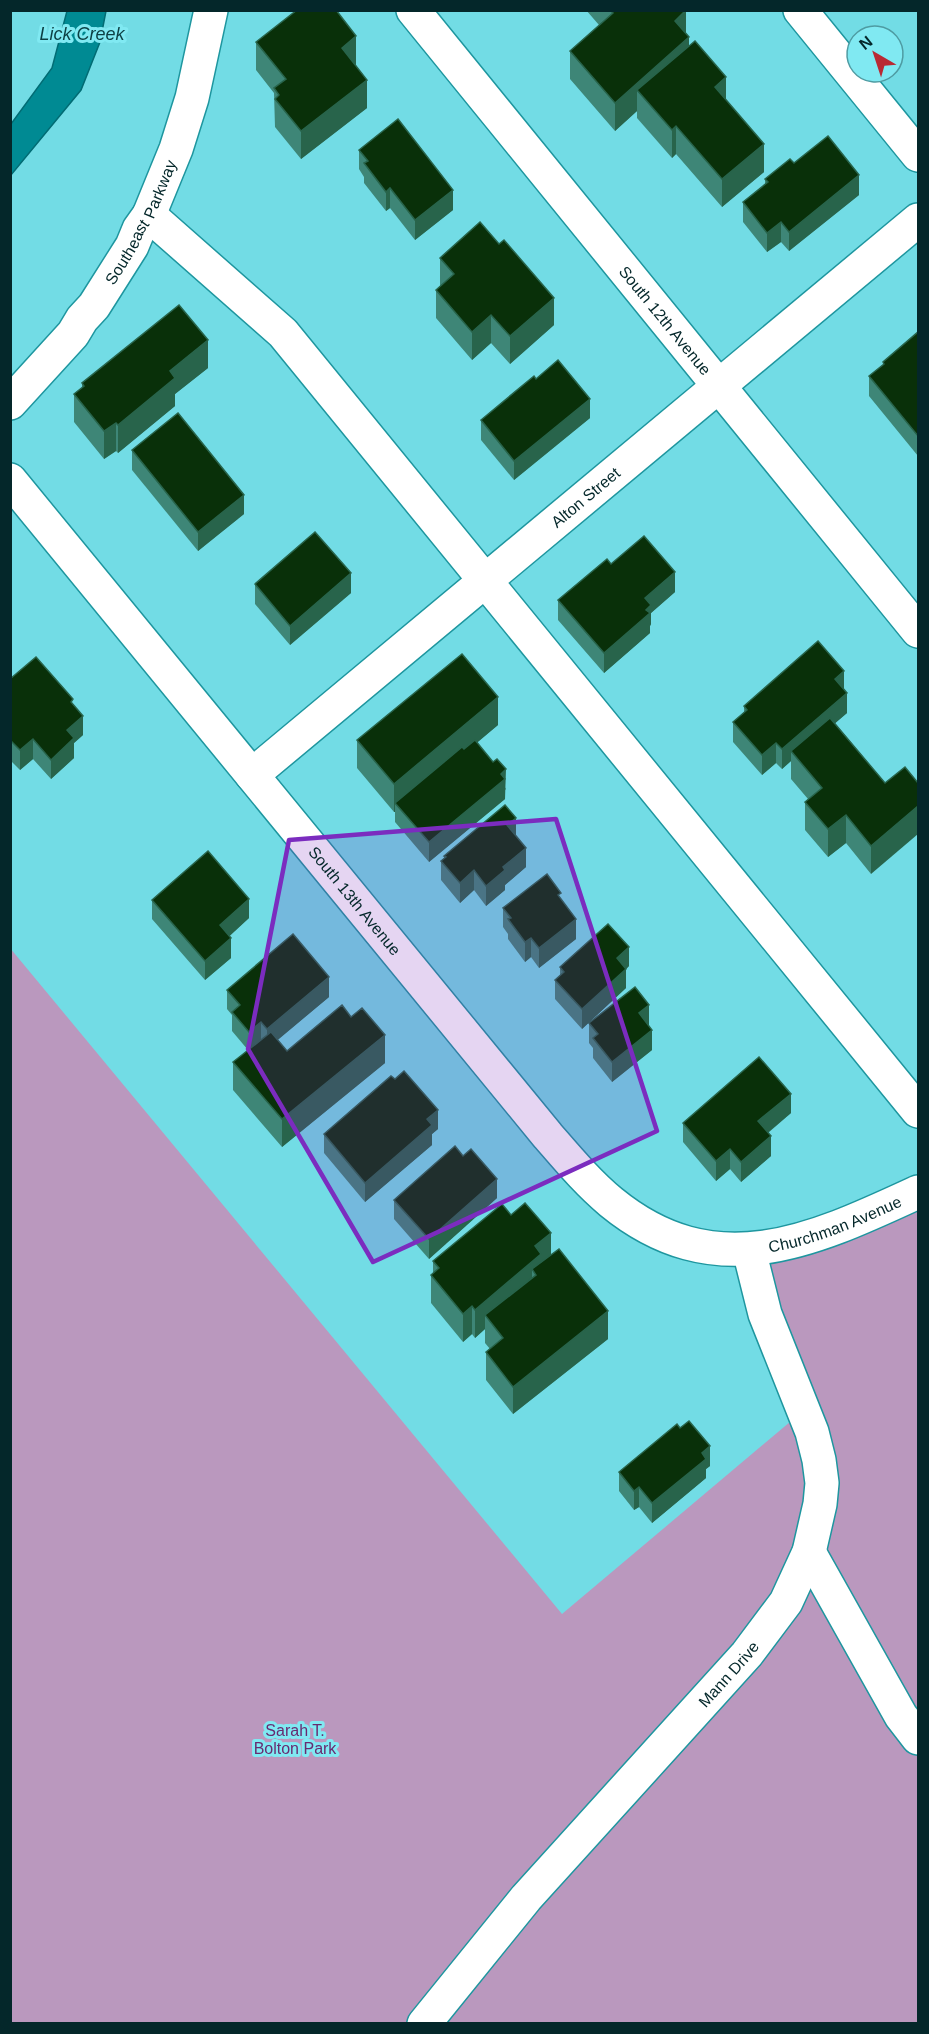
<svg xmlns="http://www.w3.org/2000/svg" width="929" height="2034" font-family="Helvetica,sans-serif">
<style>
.green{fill:#ba98be}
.water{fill:#008a93;stroke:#016c74;stroke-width:1.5}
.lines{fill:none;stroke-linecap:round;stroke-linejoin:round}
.minor-casing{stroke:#1e969f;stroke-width:36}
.minor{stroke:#fff;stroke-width:33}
.wall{fill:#3e8677}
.shaded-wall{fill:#28644b}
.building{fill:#093009;stroke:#28644b;stroke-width:1.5}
.marked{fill:#7b2cbf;fill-opacity:0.2;stroke:#7b2cbf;stroke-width:4.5;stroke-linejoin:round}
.labels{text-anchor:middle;stroke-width:6;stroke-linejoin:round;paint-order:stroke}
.street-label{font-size:16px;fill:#04272a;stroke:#80e9f2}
.park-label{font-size:16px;fill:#682b70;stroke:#80e9f2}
.water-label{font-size:18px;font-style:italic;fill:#0c3f43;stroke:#80e9f2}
</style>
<rect width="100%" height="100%" fill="#72dce5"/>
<polygon class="green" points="10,948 562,1614 803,1411 749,1250 918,1193 918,2023 11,2023"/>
<polygon class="water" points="67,11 106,11 100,42 81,90 11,175 11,124 52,68"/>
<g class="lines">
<g class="minor-casing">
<g id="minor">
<path id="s1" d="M 413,10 L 918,631"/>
<polyline points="800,10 918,155"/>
<polyline points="149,215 283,333 918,1111"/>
<path id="s2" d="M 10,403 L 73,334 L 82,319 L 94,306 L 132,246 L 139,229 L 149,215 L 176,149 L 192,98 L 211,10"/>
<path id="s3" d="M 10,480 L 548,1136 C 568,1159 588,1183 611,1202 C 715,1287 812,1241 918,1192"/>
<path id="s4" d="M 252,775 L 918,220"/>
<polyline points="809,1552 901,1716 918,1738"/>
<path id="s5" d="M 424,2024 L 526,1898 L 747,1654 L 786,1602 L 809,1552 L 820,1504 L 822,1483 L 819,1460 L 812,1432 L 765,1314 L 749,1250"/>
</g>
</g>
<use href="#minor" class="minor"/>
</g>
<g class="wall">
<polygon points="586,10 686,10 686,33 689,45 726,100 764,172 722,207 676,154 672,158 637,118 637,111 615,131 570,79 570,51 599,25"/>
<polygon points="256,42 356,64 356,65 367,108 301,159 275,127 274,93 256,70"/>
<polygon points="359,150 453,210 415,240 390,208 386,211 364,183 364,177 359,169"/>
<polygon points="794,163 859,195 789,251 781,242 767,252 743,222 743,202 765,185 765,179"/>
<polygon points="440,258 554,325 510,364 491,343 472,360 436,318 436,290 440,286"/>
<polygon points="918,332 918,456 869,396 869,376 883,365 883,362"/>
<polygon points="208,368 175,394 175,406 118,453 116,451 104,459 74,422 74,394 82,388 82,383"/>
<polygon points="536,379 590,418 514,480 481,440 481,420"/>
<polygon points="132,450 244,514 198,551 132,470"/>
<polygon points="611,564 675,592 651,613 651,624 650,626 650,633 604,673 558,620 558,600"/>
<polygon points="255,584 351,593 290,645 255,604"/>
<polygon points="10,679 73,705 83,735 74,743 74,758 51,779 33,759 20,770 10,760"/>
<polygon points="844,690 847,713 835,723 885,783 871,874 846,843 828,857 805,830 805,802 808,799 791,779 791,761 782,769 776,763 762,775 733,742 733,722 744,712 744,706"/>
<polygon points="498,725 477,742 506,789 505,790 505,799 429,862 395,822 395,812 394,812 357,768 357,740"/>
<polygon points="516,836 526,867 505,885 505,890 486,906 474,890 460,903 441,880 441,861 444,858 444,856"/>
<polygon points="152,900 249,918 229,936 231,958 205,980 152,919"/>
<polygon points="561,900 576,939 539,968 531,957 525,962 508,939 508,934 503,927 503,908"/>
<polygon points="629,966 626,969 626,988 582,1029 555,999 555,980 560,976 560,967"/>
<polygon points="227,990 329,997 277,1040 287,1051 385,1063 282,1147 233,1090 233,1062 248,1050 232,1031 232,1015 227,1009"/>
<polygon points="589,1023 649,1025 652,1050 612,1082 593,1058 593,1048 589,1043"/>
<polygon points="791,1113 768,1133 771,1156 741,1182 730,1169 716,1181 683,1142 683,1123"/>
<polygon points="438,1129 432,1134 432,1145 365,1202 324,1153 324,1134"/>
<polygon points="463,1156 497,1198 429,1259 394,1219 394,1200"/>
<polygon points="511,1215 551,1255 608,1339 513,1414 486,1380 486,1352 490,1349 485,1343 485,1329 475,1338 472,1334 463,1342 431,1303 431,1275 433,1274 433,1261"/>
<polygon points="710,1466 706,1469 706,1478 652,1523 639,1507 634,1510 619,1491 619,1472"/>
</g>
<g class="shaded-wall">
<polygon points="686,11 686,39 675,21"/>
<polygon points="356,36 356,64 342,75 342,48"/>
<polygon points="689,37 689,65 637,90 637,111 615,131 615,103"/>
<polygon points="726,77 726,105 715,87"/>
<polygon points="367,80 367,108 301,159 301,131"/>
<polygon points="676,126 676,154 672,158 672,130"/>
<polygon points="764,144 764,172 722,207 722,179"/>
<polygon points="859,175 859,195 789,251 789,232"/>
<polygon points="390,188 390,208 386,211 386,192"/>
<polygon points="453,190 453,210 415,240 415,220"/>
<polygon points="781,222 781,242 767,252 767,233"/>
<polygon points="554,298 554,325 510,364 510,336"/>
<polygon points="491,315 491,343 472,360 472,332"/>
<polygon points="208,340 208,368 175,394 175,406 118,453 118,425 170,371"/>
<polygon points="590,399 590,418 514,480 514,461"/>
<polygon points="116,423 116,451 104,459 104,431"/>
<polygon points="244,495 244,514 198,551 198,532"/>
<polygon points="675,572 675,592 651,613 651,624 650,626 650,633 604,673 604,653 645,598"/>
<polygon points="351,573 351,593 290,645 290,626"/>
<polygon points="844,671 844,690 835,679"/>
<polygon points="847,693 847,713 796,757 791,751 791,761 782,769 782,749"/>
<polygon points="498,697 498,725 400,808 395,803 395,812 394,812 394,784"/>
<polygon points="83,716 83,735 74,743 74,758 51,779 51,760 67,730"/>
<polygon points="33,739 33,759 20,770 20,750"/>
<polygon points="776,743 776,763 762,775 762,755"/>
<polygon points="506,769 505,799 429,862 429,842"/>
<polygon points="918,806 918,834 871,874 871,846"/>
<polygon points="846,815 846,843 828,857 828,829"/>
<polygon points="516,818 516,838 507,825"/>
<polygon points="526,848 526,867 505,885 505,890 486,906 486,886 503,867"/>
<polygon points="474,870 474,890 460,903 460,883"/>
<polygon points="249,899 249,918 220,945 220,925"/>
<polygon points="576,919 576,939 539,968 539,948"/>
<polygon points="231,938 231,958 205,980 205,961"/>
<polygon points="531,938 531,957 525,962 525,942"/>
<polygon points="629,947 629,966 626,969 626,988 582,1029 582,1009 617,958"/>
<polygon points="329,977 329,997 267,1049 267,1029"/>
<polygon points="649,1005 649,1025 639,1033 639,1013"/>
<polygon points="261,1022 261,1042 249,1052 249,1032"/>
<polygon points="652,1030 652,1050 612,1082 612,1062"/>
<polygon points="385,1035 385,1063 282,1147 282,1119"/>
<polygon points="791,1094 791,1113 758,1141 758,1121"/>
<polygon points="438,1110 438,1129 432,1134 432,1145 365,1202 365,1183 427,1119"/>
<polygon points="771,1136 771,1156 741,1182 741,1162"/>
<polygon points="730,1149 730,1169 716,1181 716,1161"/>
<polygon points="497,1179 497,1198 429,1259 429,1239"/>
<polygon points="551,1233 551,1261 536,1275 532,1269 532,1290 485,1315 485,1329 475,1338 475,1310 535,1246"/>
<polygon points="472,1306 472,1334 463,1342 463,1314"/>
<polygon points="608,1311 608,1339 513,1414 513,1387"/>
<polygon points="710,1446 710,1466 706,1469 706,1478 652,1523 652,1503 702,1453"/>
<polygon points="639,1487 639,1507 634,1510 634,1491"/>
</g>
<g class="building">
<polygon points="297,10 336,10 356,36 342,48 367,80 301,131 275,99 279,95 274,88 286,79 256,42"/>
<polygon points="610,10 686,10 675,21 689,37 615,103 570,51 613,13"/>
<polygon points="695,41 726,77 715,87 764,144 722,179 676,126 672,130 637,90"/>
<polygon points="398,119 453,190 415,220 390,188 386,192 364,163 368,161 359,150"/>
<polygon points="828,136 859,175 789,232 781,222 767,233 743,202 768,182 765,179 790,159 794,163"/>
<polygon points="480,222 499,244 504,240 554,298 510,336 491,315 472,332 436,290 454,274 440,258"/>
<polygon points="179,305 208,340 170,371 175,378 118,425 116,423 104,431 74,394 84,386 82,383"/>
<polygon points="918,332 918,436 869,376 884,364 883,362"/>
<polygon points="558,360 590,399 514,461 481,420 534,376 536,379"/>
<polygon points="178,413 244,495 198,532 132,450"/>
<polygon points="315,532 351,573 290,626 255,584"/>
<polygon points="644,536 675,572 645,598 651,605 646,610 650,613 604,653 558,600 607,559 611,564"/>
<polygon points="818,641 844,671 835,679 847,693 782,749 776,743 762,755 733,722 747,710 744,706"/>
<polygon points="462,654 498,697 394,784 357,740"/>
<polygon points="36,657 73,699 71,702 83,716 67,730 74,738 51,760 33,739 20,750 10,740 10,679"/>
<polygon points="830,718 885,783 905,767 918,783 918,806 871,846 846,815 828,829 805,802 822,788 791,751"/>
<polygon points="475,740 493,762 497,759 506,769 501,774 505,779 429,842 395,803 462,747 464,749"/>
<polygon points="505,805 516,818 507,825 526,848 503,867 505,870 486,886 474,870 460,883 441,861 446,857 444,856"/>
<polygon points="208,851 249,899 220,925 231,938 205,961 152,900"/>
<polygon points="547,874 561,893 558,895 576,919 539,948 531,938 525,942 508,919 511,918 503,908"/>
<polygon points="608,924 629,947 617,958 626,969 582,1009 555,980 564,972 560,967"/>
<polygon points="293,934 329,977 267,1029 261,1022 249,1032 232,1012 240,1005 227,990"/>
<polygon points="635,987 649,1005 639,1013 652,1030 612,1062 593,1038 598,1034 589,1023"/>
<polygon points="342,1005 351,1017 362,1008 385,1035 282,1119 233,1062 271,1032 287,1051"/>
<polygon points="759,1057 791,1094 758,1121 771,1136 741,1162 730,1149 716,1161 683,1123"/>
<polygon points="404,1071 438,1110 427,1119 432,1125 365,1183 324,1134 391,1076 395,1079"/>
<polygon points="455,1146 463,1156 471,1149 497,1179 429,1239 394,1200"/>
<polygon points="525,1203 551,1233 535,1246 541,1254 475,1310 472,1306 463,1314 431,1275 439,1268 433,1261 502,1204 511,1215"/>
<polygon points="559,1249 608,1311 513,1387 486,1352 503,1338 485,1315 536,1275 532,1269"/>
<polygon points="689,1421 710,1446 702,1453 706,1459 652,1503 639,1487 634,1491 619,1472 677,1424 680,1428"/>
</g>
<path class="marked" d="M 556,819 L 657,1131 L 373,1262 L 248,1049 L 289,840 Z"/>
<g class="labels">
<g class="street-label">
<text dy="6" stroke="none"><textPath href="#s2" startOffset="225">Southeast Parkway</textPath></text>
<text dy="6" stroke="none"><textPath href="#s1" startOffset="400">South 12th Avenue</textPath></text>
<text dy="6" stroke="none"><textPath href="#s4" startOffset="434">Alton Street</textPath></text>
<text dy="6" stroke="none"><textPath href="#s3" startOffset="544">South 13th Avenue</textPath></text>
<text dy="6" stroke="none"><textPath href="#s3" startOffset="1179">Churchman Avenue</textPath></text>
<text dy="6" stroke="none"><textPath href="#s5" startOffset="464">Mann Drive</textPath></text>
</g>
<g class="park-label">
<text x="295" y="1736">Sarah T.<tspan x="295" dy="18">Bolton Park</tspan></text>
</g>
<g class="water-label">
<text x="82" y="40">Lick Creek</text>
</g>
</g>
<rect width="929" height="2034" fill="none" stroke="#04272a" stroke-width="24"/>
<g transform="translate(875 54) rotate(321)"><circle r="28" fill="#80e9f2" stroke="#4e9ba2" stroke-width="1.5"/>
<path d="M0-4.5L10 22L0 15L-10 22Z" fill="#b92933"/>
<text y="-9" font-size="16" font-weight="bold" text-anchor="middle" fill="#04272a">N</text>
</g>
</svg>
